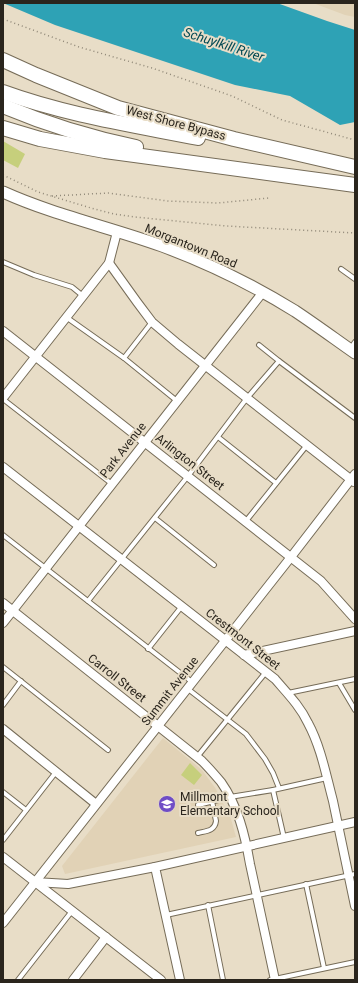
<svg xmlns="http://www.w3.org/2000/svg" width="358" height="983" font-family="Roboto,sans-serif">
<style>
.built{fill:#e1d2b6}
.green{fill:#c6cf7c}
.water{fill:#2ea2b5}
.lines{fill:none;stroke-linecap:round;stroke-linejoin:round}
.service-casing{stroke:#766c58;stroke-width:6}
.minor-casing{stroke:#766c58;stroke-width:10}
.secondary-casing{stroke:#766c58;stroke-width:13}
.motorway-casing{stroke:#766c58;stroke-width:16}
.path{stroke:#908878;stroke-width:1.5;stroke-dasharray:1 3;stroke-linecap:butt}
.service{stroke:#fff;stroke-width:4}
.minor{stroke:#fff;stroke-width:8}
.secondary{stroke:#fff;stroke-width:11}
.motorway{stroke:#fff;stroke-width:14}
.labels{text-anchor:middle;stroke-width:4;stroke-linejoin:round;paint-order:stroke}
.street-label{font-size:12px;fill:#2a251d;stroke:#e8ddc7}
.poi-label{font-size:12px;fill:#2a251d;stroke:#e8ddc7;text-anchor:start}
.water-label{font-size:13px;font-style:italic;fill:#034953;stroke:#e8ddc7}
</style>
<rect width="100%" height="100%" fill="#e8ddc7"/>
<g class="built">
<polygon points="313,3 355,3 355,17 345,15"/>
<polygon points="163,738 202,770 216,789 231,819 236,837 65,874 62,866"/>
</g>
<g class="green">
<polygon points="3,141 25,154 18,168 3,160"/>
<polygon points="190,763 202,775 194,785 181,775"/>
</g>
<polygon class="water" points="3,3 277,3 327,21 355,30 355,122 340,125 290,96 235,85 55,25"/>
<g class="lines">
<g class="service-casing">
<g id="service">
<polyline points="3,262 34,275 72,287 83,296"/>
<polyline points="341,269 355,279"/>
<polyline points="66,317 124,358 177,401"/>
<polyline points="259,345 279,361 355,418"/>
<polyline points="350,349 355,342"/>
<polyline points="124,358 152,322"/>
<polyline points="3,399 112,484"/>
<polyline points="218,437 276,483"/>
<polyline points="155,518 214,565"/>
<polyline points="246,521 307,445"/>
<polyline points="3,535 192,682"/>
<polyline points="88,601 188,476 247,398 279,361"/>
<polyline points="148,649 182,606"/>
<polyline points="3,667 108,750"/>
<polyline points="339,683 355,710"/>
<polyline points="188,689 246,734 265,759 273,773 279,788"/>
<polyline points="288,693 355,679"/>
<polyline points="3,705 21,681"/>
<polyline points="197,757 266,672"/>
<polyline points="273,790 284,838"/>
<polyline points="3,792 26,810"/>
<polyline points="198,805 230,797 273,790 327,778"/>
<path d="M 198,833 C 206,831 215,831 216,821 L 212,801"/>
<polyline points="3,840 56,772"/>
<polyline points="306,884 324,968"/>
<polyline points="208,905 223,980"/>
<polyline points="166,915 355,874"/>
<polyline points="18,980 72,911"/>
<polyline points="270,980 355,962"/>
</g>
</g>
<g class="minor-casing">
<g id="minor">
<polyline points="109,263 137,302 152,322 178,344 354,482"/>
<polyline points="3,331 321,581 355,619"/>
<polyline points="3,398 109,263 117,232"/>
<path d="M 3,467 L 275,679 C 287,693 300,706 308,723 C 321,747 326,775 333,801 C 340,836 348,871 355,906"/>
<path d="M 3,603 L 202,761 C 209,768 215,775 221,782 C 238,806 245,835 250,864 L 275,980"/>
<polyline points="3,623 263,292"/>
<polyline points="244,655 355,631"/>
<polyline points="3,729 96,804"/>
<polyline points="3,857 161,980"/>
<polyline points="155,867 180,980"/>
<polyline points="35,882 68,884 155,867 355,822"/>
<polyline points="3,923 291,557 355,474"/>
<polyline points="73,980 106,937"/>
</g>
</g>
<g class="secondary-casing">
<path id="secondary" d="M 3,192 C 54,215 109,227 162,246 C 208,263 253,285 295,311 C 316,325 335,339 355,353"/>
</g>
<g class="motorway-casing">
<g id="motorway">
<polyline points="3,60 36,75 118,108 234,139 355,167"/>
<path d="M 3,92 C 66,115 133,125 198,138"/>
<path d="M 3,106 C 46,124 91,138 136,147"/>
<polyline points="3,128 40,139 105,151 355,185"/>
</g>
</g>
<g class="path">
<polyline points="3,19 79,47 152,68 232,96 282,120 355,140"/>
<polyline points="3,175 38,192 91,208 114,214 135,217 226,226 355,233"/>
<polyline points="52,196 108,193 168,201 218,203 269,198"/>
</g>
<use href="#service" class="service"/>
<use href="#minor" class="minor"/>
<use href="#secondary" class="secondary"/>
<use href="#motorway" class="motorway"/>
</g>
<defs>
<g id="school-disc" transform="scale(0.9)"><circle r="9.5" fill="#6f4dc6" stroke="#e8ddc7"/><path d="M0-5L7-2L0 1L-7-2ZM-4 1L0 2.5L4 1V4Q0 6-4 4Z" fill="#fff"/></g>
</defs>
<g fill-rule="evenodd">
<use href="#school-disc" x="167" y="804"/>
</g>
<g class="labels">
<g class="street-label">
<text transform="translate(176 123) rotate(15)" y="4">West Shore Bypass</text>
<text transform="translate(191 246) rotate(22)" y="4">Morgantown Road</text>
<text transform="translate(123 450) rotate(-52)" y="4">Park Avenue</text>
<text transform="translate(190 462) rotate(38)" y="4">Arlington Street</text>
<text transform="translate(243 639) rotate(38)" y="4">Crestmont Street</text>
<text transform="translate(117 678) rotate(38)" y="4">Carroll Street</text>
<text transform="translate(170 691) rotate(-52)" y="4">Summit Avenue</text>
</g>
<g class="poi-label">
<text x="180" y="801">Millmont<tspan x="180" dy="14">Elementary School</tspan></text>
</g>
<g class="water-label">
<text transform="translate(224 44) rotate(18)" y="5">Schuylkill River</text>
</g>
</g>
<rect width="358" height="983" fill="none" stroke="#2a251d" stroke-width="8"/>
</svg>
